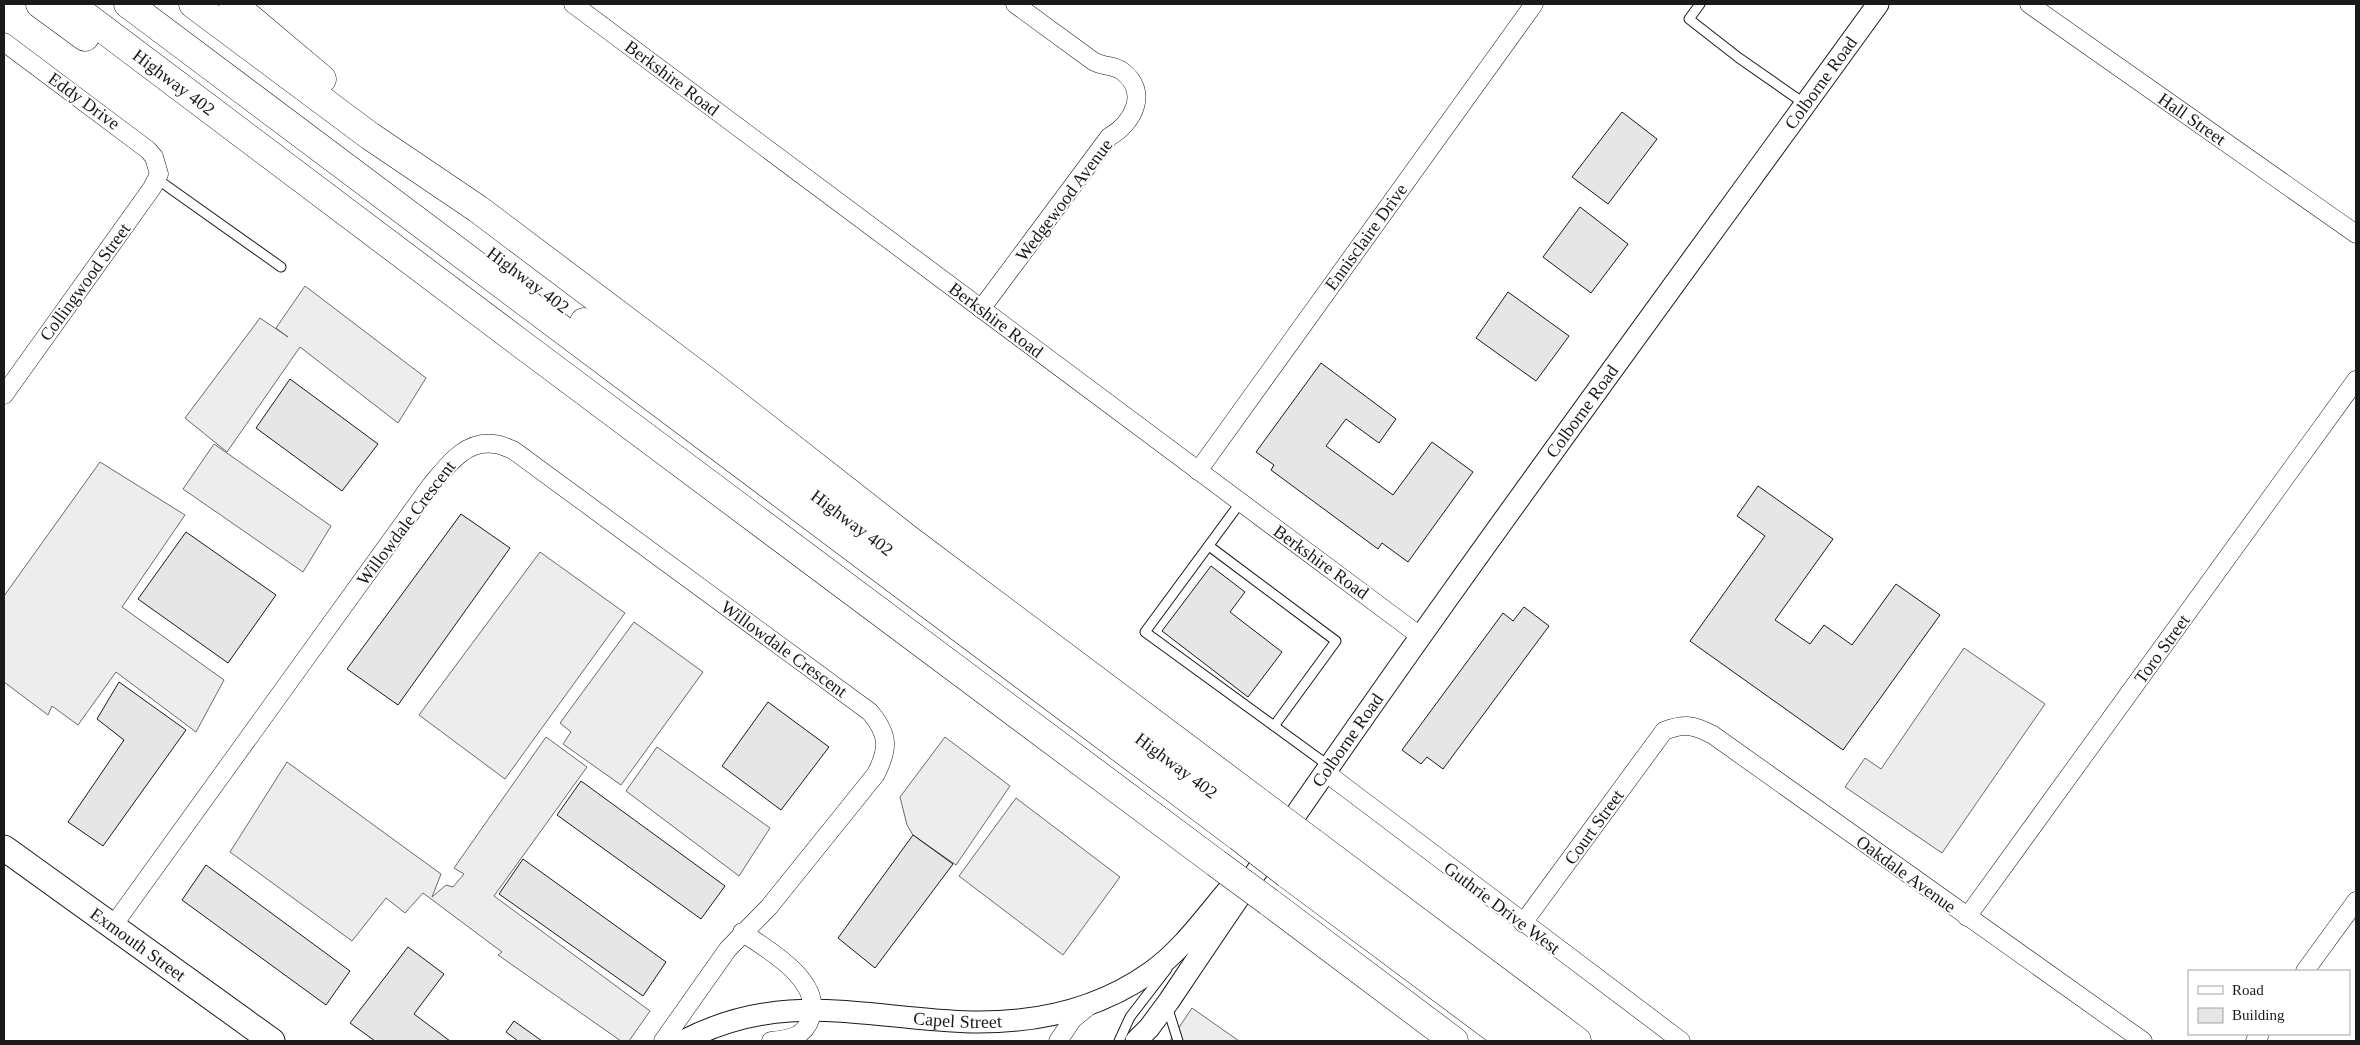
<svg xmlns="http://www.w3.org/2000/svg" width="2360" height="1045" font-family="'Times New Roman',serif">
<style>
.built{fill:#ededed;stroke:#6a6a6a}
.building{fill:#e6e6e6;stroke:#1a1a1a}
.lines{fill:none;stroke-linecap:round;stroke-linejoin:round}
.service-casing{stroke:#1a1a1a;stroke-width:11}
.minor-casing{stroke:#1a1a1a;stroke-width:19}
.tertiary-casing{stroke:#1a1a1a;stroke-width:23}
.secondary-casing{stroke:#1a1a1a;stroke-width:27}
.motorway-casing{stroke:#1a1a1a;stroke-width:29}
.service{stroke:#fff;stroke-width:9}
.minor{stroke:#fff;stroke-width:18}
.tertiary{stroke:#fff;stroke-width:21}
.secondary{stroke:#fff;stroke-width:25}
.motorway{stroke:#fff;stroke-width:28}
.motorway-bridge-casing{stroke:#1a1a1a;stroke-width:29;stroke-linecap:butt}
.motorway-bridge{stroke:#fff;stroke-width:28}
.labels{text-anchor:middle;stroke-width:4;stroke-linejoin:round;paint-order:stroke}
.street-label{font-size:18px;fill:#1a1a1a;stroke:#fff}
</style>
<rect width="100%" height="100%" fill="#fff"/>
<g class="built">
<polygon points="305,286 426,378 398,423 300,347 227,452 185,418 260,318 288,337 276,328"/>
<polygon points="214,444 331,526 303,572 183,489"/>
<polygon points="100,462 185,515 122,607 224,680 196,732 116,672 78,725 52,706 48,715 4,682 4,596"/>
<polygon points="540,552 625,613 505,779 419,715"/>
<polygon points="634,622 703,672 621,785 563,744 571,732 560,723"/>
<polygon points="1964,648 2045,704 1942,853 1845,787 1865,758 1881,769"/>
<polygon points="546,737 587,767 494,896 650,1011 629,1041 621,1041 498,955 502,952 423,893 405,913 386,898 352,941 230,852 287,762 441,874 432,897 446,885 453,887 464,874 454,868"/>
<polygon points="945,737 1010,786 956,865 913,835 907,825 900,797"/>
<polygon points="657,747 770,828 739,876 626,791"/>
<polygon points="1016,798 1120,877 1063,955 959,876"/>
<polygon points="1192,1008 1239,1041 1170,1041"/>
</g>
<g class="building">
<polygon points="1622,112 1657,139 1608,204 1572,177"/>
<polygon points="1580,207 1628,244 1591,293 1543,257"/>
<polygon points="1508,292 1569,336 1536,381 1476,338"/>
<polygon points="1321,363 1396,419 1379,443 1346,419 1326,446 1393,495 1432,442 1473,472 1408,562 1382,543 1378,549 1271,470 1274,465 1256,452"/>
<polygon points="290,379 378,444 342,491 256,428"/>
<polygon points="1758,486 1833,539 1775,620 1810,644 1824,625 1852,645 1896,584 1940,615 1843,750 1690,641 1765,536 1737,516"/>
<polygon points="461,514 510,548 398,705 347,669"/>
<polygon points="186,532 276,595 228,663 138,599"/>
<polygon points="1211,566 1245,592 1230,612 1282,652 1248,697 1162,631"/>
<polygon points="1524,607 1549,626 1443,769 1427,757 1421,764 1402,750 1503,613 1513,621"/>
<polygon points="119,682 186,730 103,846 68,822 124,740 97,719"/>
<polygon points="768,702 829,747 781,810 722,766"/>
<polygon points="581,781 725,886 701,919 557,815"/>
<polygon points="913,835 953,864 875,968 838,938"/>
<polygon points="523,859 666,962 643,996 499,894"/>
<polygon points="206,865 350,971 326,1005 182,900"/>
<polygon points="408,947 444,974 414,1014 450,1041 375,1041 350,1023"/>
<polygon points="514,1021 542,1041 518,1041 506,1032"/>
</g>
<g class="lines">
<g class="service-casing">
<g id="service">
<polyline points="1700,4 1689,19 1739,58 1805,104"/>
<polyline points="157,179 281,267"/>
<polyline points="1240,503 1145,632 1329,766"/>
<polyline points="1209,546 1336,641 1274,726"/>
<polyline points="1167,1006 1178,1041"/>
<polyline points="1119,1041 1130,1017 1167,969"/>
</g>
</g>
<g class="minor-casing">
<g id="minor">
<polyline points="573,4 1420,636"/>
<polyline points="2029,4 2356,234"/>
<polyline points="4,42 148,150 154,157 159,174 152,188 4,395"/>
<path d="M 981,309 L 1109,137 C 1133,123 1150,92 1122,71 C 1114,65 1103,67 1093,61 L 1015,4"/>
<polyline points="1198,471 1534,4"/>
<polyline points="1325,772 1681,1041"/>
<polyline points="1967,917 2356,380"/>
<path d="M 1523,923 L 1664,731 C 1685,723 1694,725 1713,735 L 2143,1041"/>
<path d="M 112,927 L 431,485 C 447,466 465,440 494,444 C 500,444 507,448 513,450 L 870,712 C 889,735 889,748 876,774 L 769,907 L 728,949 L 663,1041"/>
<path d="M 742,932 C 768,950 822,980 811,1017 C 805,1037 790,1039 771,1041"/>
<polyline points="2305,971 2356,901"/>
<polyline points="1058,1041 1073,1019 1089,1006"/>
<polyline points="2255,1041 2260,1034"/>
</g>
</g>
<g class="tertiary-casing">
<g id="tertiary">
<path id="s1" d="M 683,1041 C 785,988 866,1019 972,1022 C 1036,1023 1099,1009 1151,972 C 1185,948 1209,911 1236,881"/>
<path id="s2" d="M 1136,1041 L 1149,1028 L 1169,1001 C 1396,661 1639,334 1878,4"/>
</g>
</g>
<g class="secondary-casing">
<g id="secondary">
<path id="s3" d="M 4,848 L 272,1041"/>
</g>
</g>
<g class="motorway-casing">
<g id="motorway">
<polyline points="40,4 85,37"/>
<path id="s4" d="M 70,4 L 520,343 L 1216,863"/>
<polyline points="128,4 1239,837"/>
<polyline points="193,4 370,136 478,209 709,383 908,539 1260,803"/>
<polyline points="233,4 322,79"/>
<path id="s5" d="M 584,322 L 1249,820"/>
<polyline points="1312,842 1577,1041"/>
<polyline points="1300,858 1544,1041"/>
<polyline points="1287,874 1511,1041"/>
<polyline points="1269,902 1454,1041"/>
</g>
</g>
<use href="#service" class="service"/>
<use href="#minor" class="minor"/>
<use href="#tertiary" class="tertiary"/>
<use href="#secondary" class="secondary"/>
<use href="#motorway" class="motorway"/>
<g class="motorway-bridge-casing">
<g id="motorway-bridge">
<polyline points="1260,803 1312,842"/>
<polyline points="1249,820 1300,858"/>
<polyline points="1239,837 1287,874"/>
<polyline points="1216,863 1269,902"/>
</g>
</g>
<use href="#motorway-bridge" class="motorway-bridge"/>
</g>
<g class="labels">
<g class="street-label">
<text transform="translate(672 78) rotate(37)" y="6">Berkshire Road</text>
<text dy="6" stroke="none"><textPath href="#s4" startOffset="130">Highway 402</textPath></text>
<text dy="6" stroke="none"><textPath href="#s2" startOffset="1178">Colborne Road</textPath></text>
<text transform="translate(84 101) rotate(36)" y="6">Eddy Drive</text>
<text transform="translate(2192 119) rotate(35)" y="6">Hall Street</text>
<text transform="translate(1064 200) rotate(-53)" y="6">Wedgewood Avenue</text>
<text transform="translate(1366 237) rotate(-54)" y="6">Ennisclaire Drive</text>
<text transform="translate(528 280) rotate(37)" y="6">Highway 402</text>
<text transform="translate(85 282) rotate(-54)" y="6">Collingwood Street</text>
<text transform="translate(996 320) rotate(37)" y="6">Berkshire Road</text>
<text dy="6" stroke="none"><textPath href="#s2" startOffset="772">Colborne Road</textPath></text>
<text transform="translate(406 523) rotate(-53)" y="6">Willowdale Crescent</text>
<text dy="6" stroke="none"><textPath href="#s5" startOffset="335">Highway 402</textPath></text>
<text transform="translate(1321 562) rotate(36)" y="6">Berkshire Road</text>
<text transform="translate(784 649) rotate(36)" y="6">Willowdale Crescent</text>
<text transform="translate(2162 649) rotate(-54)" y="6">Toro Street</text>
<text dy="6" stroke="none"><textPath href="#s2" startOffset="368">Colborne Road</textPath></text>
<text dy="6" stroke="none"><textPath href="#s5" startOffset="740">Highway 402</textPath></text>
<text transform="translate(1594 827) rotate(-54)" y="6">Court Street</text>
<text transform="translate(1906 874) rotate(36)" y="6">Oakdale Avenue</text>
<text transform="translate(1502 908) rotate(37)" y="6">Guthrie Drive West</text>
<text dy="6" stroke="none"><textPath href="#s3" startOffset="165">Exmouth Street</textPath></text>
<text dy="6" stroke="none"><textPath href="#s1" startOffset="280">Capel Street</textPath></text>
</g>
</g>
<rect width="2360" height="1045" fill="none" stroke="#1a1a1a" stroke-width="10"/>
<rect x="2188" y="970" width="162" height="65" fill="#ffffff" stroke="#a3a3a3"/>
<rect x="2198" y="986" width="25" height="8" fill="#ffffff" stroke="#a3a3a3"/>
<text x="2232" y="995" font-size="15" fill="#1a1a1a">Road</text>
<rect x="2198" y="1008" width="25" height="15" fill="#e6e6e6" stroke="#a3a3a3"/>
<text x="2232" y="1020" font-size="15" fill="#1a1a1a">Building</text>
</svg>
